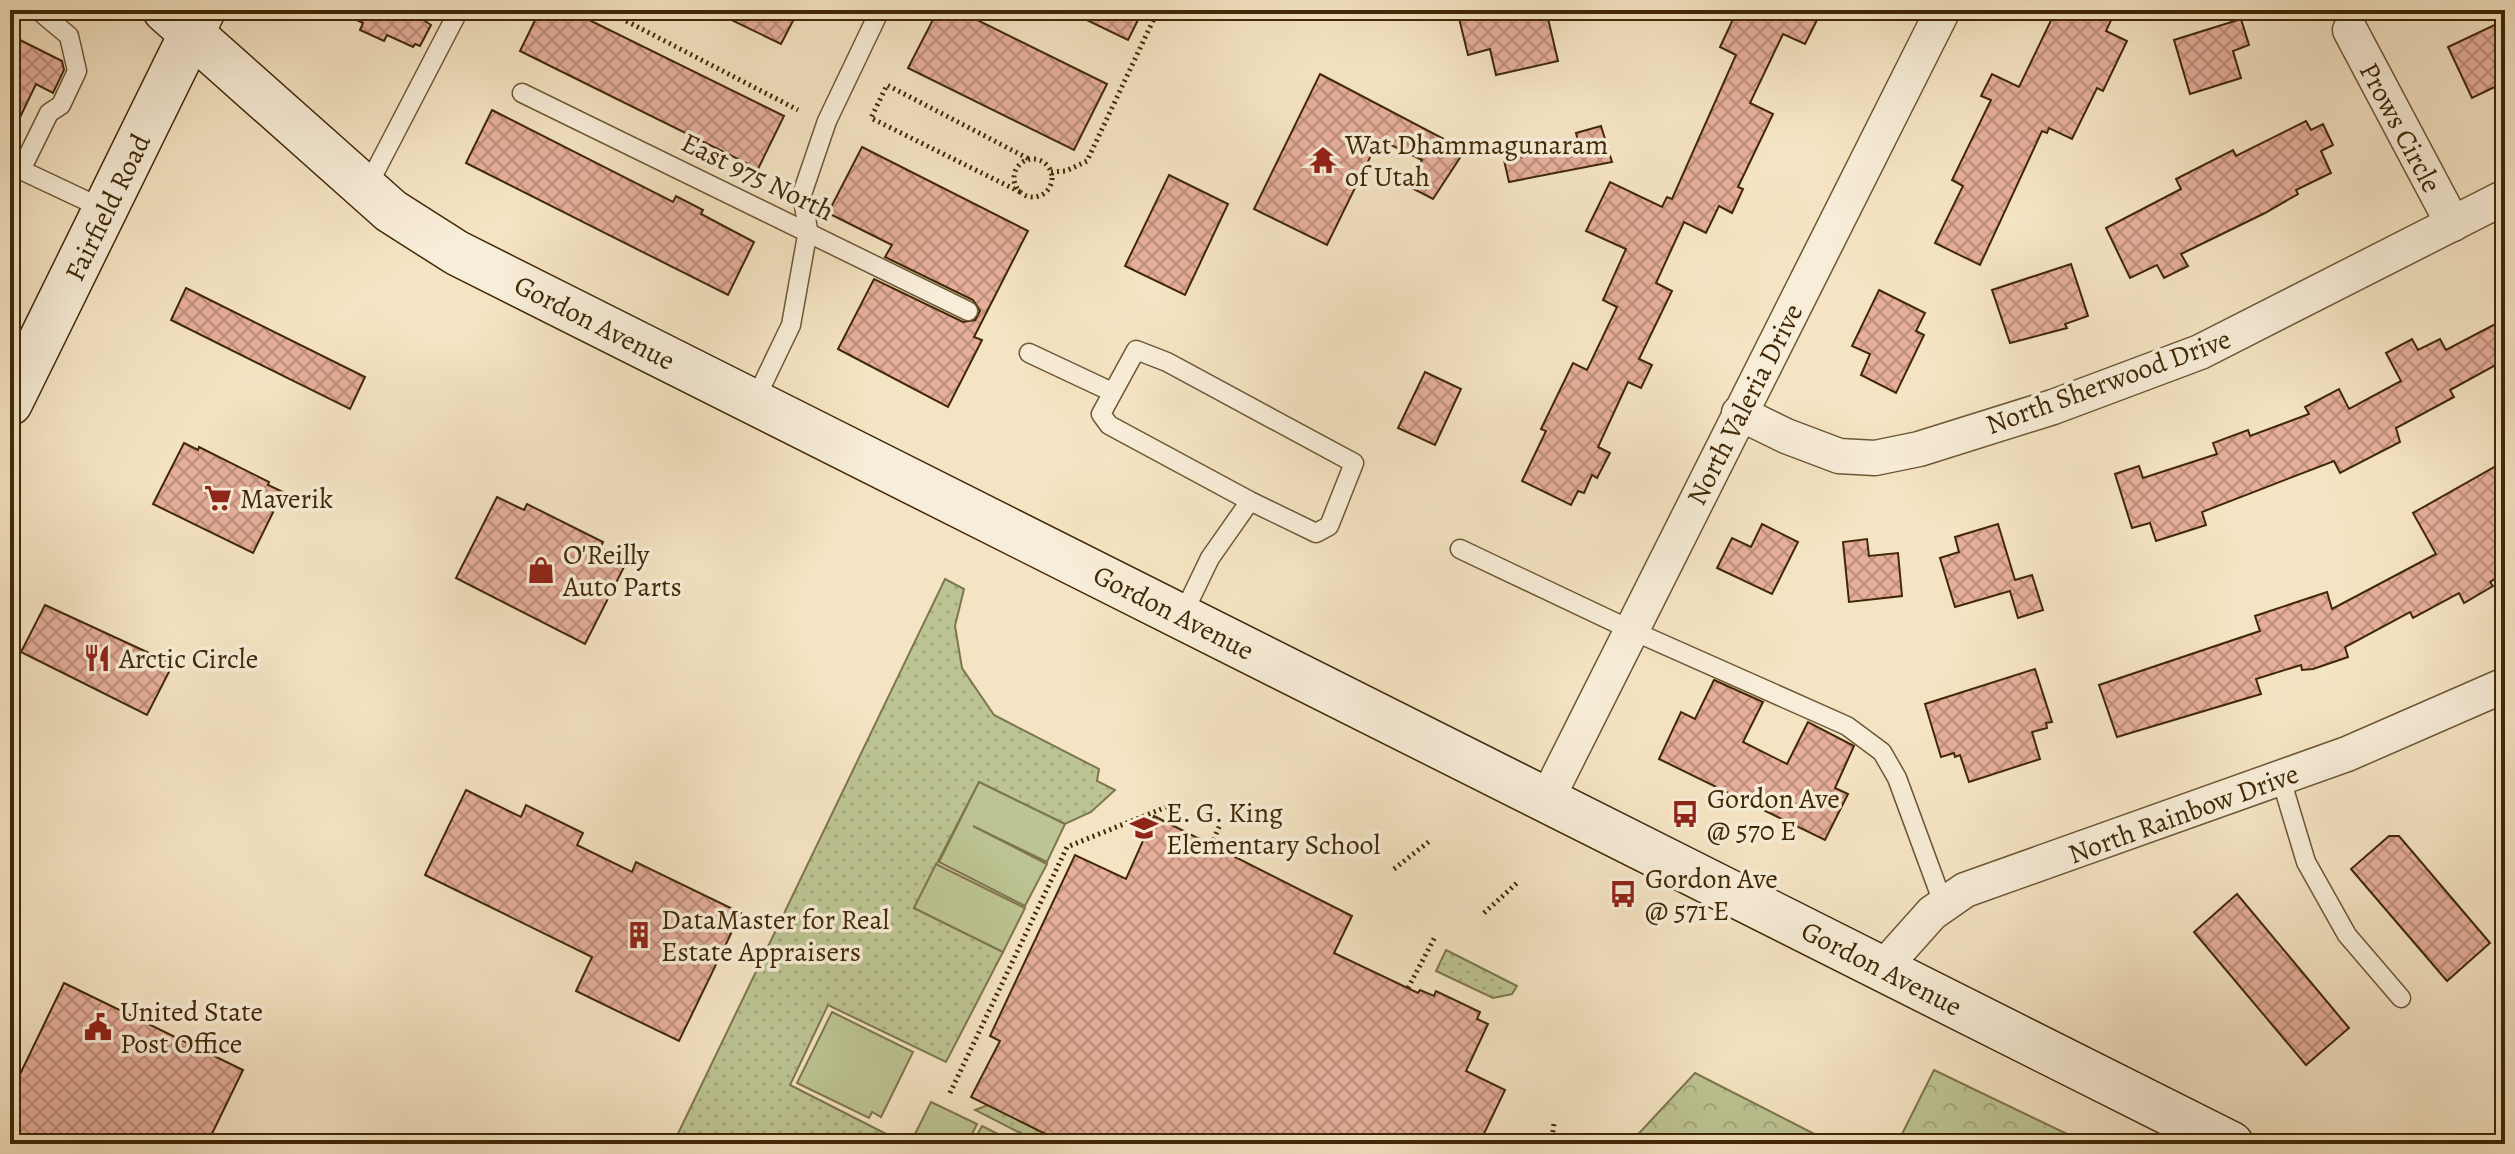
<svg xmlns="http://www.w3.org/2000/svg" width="2515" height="1154" font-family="Alegreya,serif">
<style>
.grass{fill:url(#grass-dots);stroke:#7e764c;stroke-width:2}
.forest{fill:url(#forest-crowns);stroke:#7e764c;stroke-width:2}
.green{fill:#bdc493;stroke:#7e764c;stroke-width:2}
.building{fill:url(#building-cross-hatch);stroke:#402805;stroke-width:2}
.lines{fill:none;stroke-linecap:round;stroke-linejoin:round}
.service-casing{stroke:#6d5734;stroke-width:21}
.minor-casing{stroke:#6d5734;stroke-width:37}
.secondary-casing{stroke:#402805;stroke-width:47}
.path{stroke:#402805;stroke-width:5;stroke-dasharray:2 4;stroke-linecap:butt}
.service{stroke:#f8edd8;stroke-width:18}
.minor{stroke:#f8edd8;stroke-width:34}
.secondary{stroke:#f8edd8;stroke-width:44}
.labels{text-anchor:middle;stroke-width:7;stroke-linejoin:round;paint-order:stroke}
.street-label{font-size:28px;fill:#402805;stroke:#f8edd8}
.poi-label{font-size:28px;fill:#402805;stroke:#f8edd8;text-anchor:start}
</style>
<defs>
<pattern id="grass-dots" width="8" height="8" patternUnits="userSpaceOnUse" patternTransform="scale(2)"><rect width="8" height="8" fill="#bdc493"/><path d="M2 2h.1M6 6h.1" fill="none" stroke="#a4a87d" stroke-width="1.8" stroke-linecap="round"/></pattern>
<pattern id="forest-crowns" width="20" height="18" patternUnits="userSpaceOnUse" patternTransform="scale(2)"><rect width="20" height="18" fill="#bdc493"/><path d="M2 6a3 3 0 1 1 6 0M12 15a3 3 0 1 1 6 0" fill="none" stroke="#a4a87d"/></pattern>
<pattern id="building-cross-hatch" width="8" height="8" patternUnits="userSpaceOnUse" patternTransform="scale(2)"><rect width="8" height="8" fill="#e6ae9b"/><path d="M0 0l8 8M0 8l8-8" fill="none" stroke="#bc8e7c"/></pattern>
</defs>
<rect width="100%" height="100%" fill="#f5e4c3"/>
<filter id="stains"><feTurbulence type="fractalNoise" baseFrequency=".0025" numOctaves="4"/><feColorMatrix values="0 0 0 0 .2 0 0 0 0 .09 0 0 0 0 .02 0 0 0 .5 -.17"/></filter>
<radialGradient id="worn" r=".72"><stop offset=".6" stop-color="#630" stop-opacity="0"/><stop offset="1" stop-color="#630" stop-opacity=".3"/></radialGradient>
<g class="grass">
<polygon points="945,579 964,589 955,626 962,668 994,715 1099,769 1097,781 1115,790 1091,812 1065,824 979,782 914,908 1003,952 946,1062 828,1005 790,1085 906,1144 673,1144"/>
<polygon points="1446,950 1517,986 1512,994 1493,998 1436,971"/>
<polygon points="988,1105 1066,1144 1042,1144 975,1110"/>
</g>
<g class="forest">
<polygon points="1934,1070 2088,1144 1897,1144"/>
<polygon points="1695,1073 1834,1144 1629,1144"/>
</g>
<g class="green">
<polygon points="979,782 1065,824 1047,862 973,826 1047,864 1025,906 939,862"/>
<polygon points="936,864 1025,908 1003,952 914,908"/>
<polygon points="832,1012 913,1052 881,1117 872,1112 869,1118 797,1083"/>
<polygon points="931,1102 977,1124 967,1144 910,1144"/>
<polygon points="982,1126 1018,1144 972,1144"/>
</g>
<g class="building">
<polygon points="336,10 409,10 431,25 420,46 415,44 413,47 387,35 384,41 360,30 363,23"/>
<polygon points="540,10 569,10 784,116 758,169 520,51"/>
<polygon points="711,10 781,10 795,17 781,44"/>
<polygon points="938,10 957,10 1107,84 1074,150 908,68"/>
<polygon points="1066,10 1143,10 1128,40"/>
<polygon points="1457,10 1546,10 1558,61 1496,75 1490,49 1468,55"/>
<polygon points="1730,10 1822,10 1805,44 1783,34 1750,103 1773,114 1738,187 1743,189 1732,213 1719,206 1706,233 1684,222 1656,283 1672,291 1639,359 1652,365 1641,388 1628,382 1598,447 1610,453 1597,478 1592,475 1584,493 1578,491 1571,505 1522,481 1546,431 1541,429 1573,363 1587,370 1617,307 1603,300 1626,249 1586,231 1610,182 1662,207 1667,197 1672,199 1736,55 1720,47 1736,13"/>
<polygon points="2056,10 2096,10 2112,18 2106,31 2127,41 2103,91 2097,88 2072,139 2049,128 2047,133 2042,131 1980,265 1935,243 1963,186 1952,180 1991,100 1981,96 1992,74 2019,87"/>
<polygon points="2241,19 2249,45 2233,51 2241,78 2190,94 2174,40"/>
<polygon points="2505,20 2505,82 2472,98 2448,47"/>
<polygon points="10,35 62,61 64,70 53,93 36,84 10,138"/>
<polygon points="1320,74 1465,150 1433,199 1408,186 1422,160 1379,139 1327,245 1254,209"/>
<polygon points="492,110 673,202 676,196 703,210 701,214 754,242 728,295 466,163"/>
<polygon points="2306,121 2311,130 2323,124 2333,145 2321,151 2331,173 2296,190 2298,194 2265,213 2181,254 2188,266 2164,278 2157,265 2130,278 2106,228 2181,189 2176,179 2233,150 2236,156"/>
<polygon points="1601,126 1612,162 1509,182 1504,160 1579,145 1576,133"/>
<polygon points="862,147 1028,231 974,337 982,340 948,407 838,349 874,279 963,322 975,320 980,311 973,300 885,257 892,245 828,213"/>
<polygon points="1169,175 1228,204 1185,295 1125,266"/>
<polygon points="2071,264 2088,316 2065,324 2067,328 2010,343 1992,290"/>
<polygon points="186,288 365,377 350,409 171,320"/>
<polygon points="1879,290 1925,313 1916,331 1924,335 1896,393 1861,375 1870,354 1852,346"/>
<polygon points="2505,319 2505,360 2450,390 2454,397 2396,428 2400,442 2340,473 2334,461 2202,512 2206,525 2156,541 2150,523 2132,528 2115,474 2139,466 2143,478 2217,454 2213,443 2248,430 2250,436 2309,414 2305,407 2339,389 2349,409 2401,381 2386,353 2412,339 2418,350 2440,339 2446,350"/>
<polygon points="1425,372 1461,389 1435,445 1398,428"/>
<polygon points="184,443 198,450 199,447 269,482 268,485 283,492 253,553 153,504"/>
<polygon points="2505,461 2505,573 2490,582 2493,586 2464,603 2459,593 2413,618 2410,612 2345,647 2348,657 2313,669 2302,670 2301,665 2256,679 2261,694 2117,737 2099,685 2260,631 2255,616 2327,592 2332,609 2436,554 2413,513"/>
<polygon points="497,497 524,510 527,504 603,542 600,548 627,561 585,644 456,578"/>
<polygon points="1762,524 1798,542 1772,594 1717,568 1732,538 1751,547"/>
<polygon points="1998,524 2015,580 2032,575 2043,610 2018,618 2010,591 1955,607 1940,558 1959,552 1955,537"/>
<polygon points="1867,539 1869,556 1898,553 1902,596 1849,602 1843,542"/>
<polygon points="45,605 173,664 147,715 21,652"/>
<polygon points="2035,669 2052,722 2046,723 2047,728 2032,732 2040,759 1969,782 1960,755 1955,757 1954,753 1941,757 1925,704"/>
<polygon points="1714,680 1763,702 1743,742 1787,764 1808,722 1854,746 1835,788 1848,794 1825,840 1659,759 1681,712 1695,719"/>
<polygon points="466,790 521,817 526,805 583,833 577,845 632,872 636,862 741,913 679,1041 576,991 592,957 425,875"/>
<polygon points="1154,816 1352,916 1334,953 1418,993 1420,990 1434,996 1436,991 1480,1012 1477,1019 1488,1024 1466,1071 1505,1090 1479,1144 1066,1144 971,1097 1000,1041 990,1036 1075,855 1126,879"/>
<polygon points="2389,836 2399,836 2490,943 2447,981 2351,869"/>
<polygon points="2237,894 2349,1028 2306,1065 2194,932"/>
<polygon points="64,983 243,1070 207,1144 10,1144 10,1095"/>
</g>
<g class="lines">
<g class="service-casing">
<g id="service">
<polyline points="522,93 968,311"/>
<polyline points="10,164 21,170 49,113 61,105 77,71 69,36 38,10"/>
<polyline points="21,170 106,210"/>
<polyline points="366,189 459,10"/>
<polyline points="1029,353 1112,392"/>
<polyline points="754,402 791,325 808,230 802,194 827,121 880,10"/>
<polyline points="1460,549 1631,630 1847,726 1882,752 1897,778 1943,903"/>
<polyline points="1182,616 1210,558 1250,501 1316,533 1329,526 1354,463 1167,362 1136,350 1101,414 1109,425 1250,501"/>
<polyline points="2281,779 2306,862 2347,935 2401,998"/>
</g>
</g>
<g class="minor-casing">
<g id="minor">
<polyline points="2350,30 2453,224"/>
<polyline points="1739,413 1786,436 1839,456 1875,458 1919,449 2053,407 2200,352 2505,197"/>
<polyline points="1547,799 1943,10"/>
<polyline points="1882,969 1932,913 1965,890 2347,754 2505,685"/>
</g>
</g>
<g class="secondary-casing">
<g id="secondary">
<polyline points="165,10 391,211 457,253 2231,1144"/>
<polyline points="10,403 203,10"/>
</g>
</g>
<g class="path">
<polyline points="605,10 798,110"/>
<circle cx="1033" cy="178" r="19"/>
<polyline points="1051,172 1066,171 1087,161 1158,10"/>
<polyline points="1020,192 871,118 887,85 1031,160"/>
<polyline points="1211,845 1220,825"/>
<polyline points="1394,869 1431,840"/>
<polyline points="1484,913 1518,882"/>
<polyline points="1408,988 1436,935"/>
<polyline points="950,1093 1067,847 1176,803"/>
<polyline points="1551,1144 1554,1124"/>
</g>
<use href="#service" class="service"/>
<use href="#minor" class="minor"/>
<use href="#secondary" class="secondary"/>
</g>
<defs>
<g id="temple-bare" transform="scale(2.16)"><path d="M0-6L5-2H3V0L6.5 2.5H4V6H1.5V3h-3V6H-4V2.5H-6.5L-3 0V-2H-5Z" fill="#8f2418" stroke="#f8edd8" stroke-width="2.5" paint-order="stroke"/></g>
<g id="supermarket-bare" transform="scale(2.16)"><path d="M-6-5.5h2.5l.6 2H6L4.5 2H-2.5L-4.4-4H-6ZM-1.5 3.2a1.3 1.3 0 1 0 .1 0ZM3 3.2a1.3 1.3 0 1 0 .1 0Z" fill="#8f2418" stroke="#f8edd8" stroke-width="2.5" paint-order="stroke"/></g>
<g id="shop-bare" transform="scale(2.16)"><path d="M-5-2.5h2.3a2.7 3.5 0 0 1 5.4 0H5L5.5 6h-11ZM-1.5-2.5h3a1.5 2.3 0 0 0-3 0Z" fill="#8f2418" stroke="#f8edd8" stroke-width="2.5" paint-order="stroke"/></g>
<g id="restaurant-bare" transform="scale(2.16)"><path d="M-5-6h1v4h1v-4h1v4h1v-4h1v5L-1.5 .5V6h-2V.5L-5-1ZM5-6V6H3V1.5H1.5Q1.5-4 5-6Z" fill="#8f2418" stroke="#f8edd8" stroke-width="2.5" paint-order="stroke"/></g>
<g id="bus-bare" transform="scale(2.16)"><path d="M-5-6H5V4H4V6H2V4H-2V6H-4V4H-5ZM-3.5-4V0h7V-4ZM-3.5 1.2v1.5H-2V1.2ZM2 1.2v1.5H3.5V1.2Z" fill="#8f2418" stroke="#f8edd8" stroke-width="2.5" paint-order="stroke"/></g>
<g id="school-bare" transform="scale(2.16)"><path d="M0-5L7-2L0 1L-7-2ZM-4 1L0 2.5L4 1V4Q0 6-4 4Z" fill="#8f2418" stroke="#f8edd8" stroke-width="2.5" paint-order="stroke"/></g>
<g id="building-bare" transform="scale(2.16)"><path d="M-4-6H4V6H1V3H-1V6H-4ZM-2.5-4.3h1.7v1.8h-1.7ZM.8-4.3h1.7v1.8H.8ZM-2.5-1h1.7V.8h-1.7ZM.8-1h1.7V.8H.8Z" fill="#8f2418" stroke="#f8edd8" stroke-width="2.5" paint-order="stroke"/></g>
<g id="civic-bare" transform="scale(2.16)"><path d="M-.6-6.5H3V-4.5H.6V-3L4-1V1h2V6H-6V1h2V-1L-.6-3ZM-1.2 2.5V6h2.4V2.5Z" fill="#8f2418" stroke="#f8edd8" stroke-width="2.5" paint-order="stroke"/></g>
</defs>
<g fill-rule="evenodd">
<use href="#temple-bare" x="1323" y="160"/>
<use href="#supermarket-bare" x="218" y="498"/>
<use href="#shop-bare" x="541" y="570"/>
<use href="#restaurant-bare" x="97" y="658"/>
<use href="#bus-bare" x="1685" y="814"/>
<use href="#school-bare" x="1144" y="828"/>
<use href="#bus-bare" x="1623" y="894"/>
<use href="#building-bare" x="639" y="935"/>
<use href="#civic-bare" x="98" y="1027"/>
</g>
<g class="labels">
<g class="street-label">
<text transform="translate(2401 127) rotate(62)" y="10">Prows Circle</text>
<text transform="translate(758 176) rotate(26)" y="10">East 975 North</text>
<text transform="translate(107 207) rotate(-64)" y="10">Fairfield Road</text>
<text transform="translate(595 322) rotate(27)" y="10">Gordon Avenue</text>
<text transform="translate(2108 381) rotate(-20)" y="10">North Sherwood Drive</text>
<text transform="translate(1744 404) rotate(-63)" y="10">North Valeria Drive</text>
<text transform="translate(1174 612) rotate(27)" y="10">Gordon Avenue</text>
<text transform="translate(2183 813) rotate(-20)" y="10">North Rainbow Drive</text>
<text transform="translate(1882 968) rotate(27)" y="10">Gordon Avenue</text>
</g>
<g class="poi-label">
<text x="1345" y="154">Wat Dhammagunaram<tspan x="1345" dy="32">of Utah</tspan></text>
<text x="240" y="508">Maverik</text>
<text x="563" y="564">O'Reilly<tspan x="563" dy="32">Auto Parts</tspan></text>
<text x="119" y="668">Arctic Circle</text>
<text x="1707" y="808">Gordon Ave<tspan x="1707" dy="32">@ 570 E</tspan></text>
<text x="1166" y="822">E. G. King<tspan x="1166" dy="32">Elementary School</tspan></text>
<text x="1645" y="888">Gordon Ave<tspan x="1645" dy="32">@ 571 E</tspan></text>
<text x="661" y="929">DataMaster for Real<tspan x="661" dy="32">Estate Appraisers</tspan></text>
<text x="120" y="1021">United State<tspan x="120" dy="32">Post Office</tspan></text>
</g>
</g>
<rect width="2515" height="1154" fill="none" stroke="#f5e4c3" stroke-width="40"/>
<rect x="12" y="12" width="2491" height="1130" fill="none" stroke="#402805" stroke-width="4"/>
<rect x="20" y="20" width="2475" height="1114" fill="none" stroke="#402805" stroke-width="2"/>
<rect width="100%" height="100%" filter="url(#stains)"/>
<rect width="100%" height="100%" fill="url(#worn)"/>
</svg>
